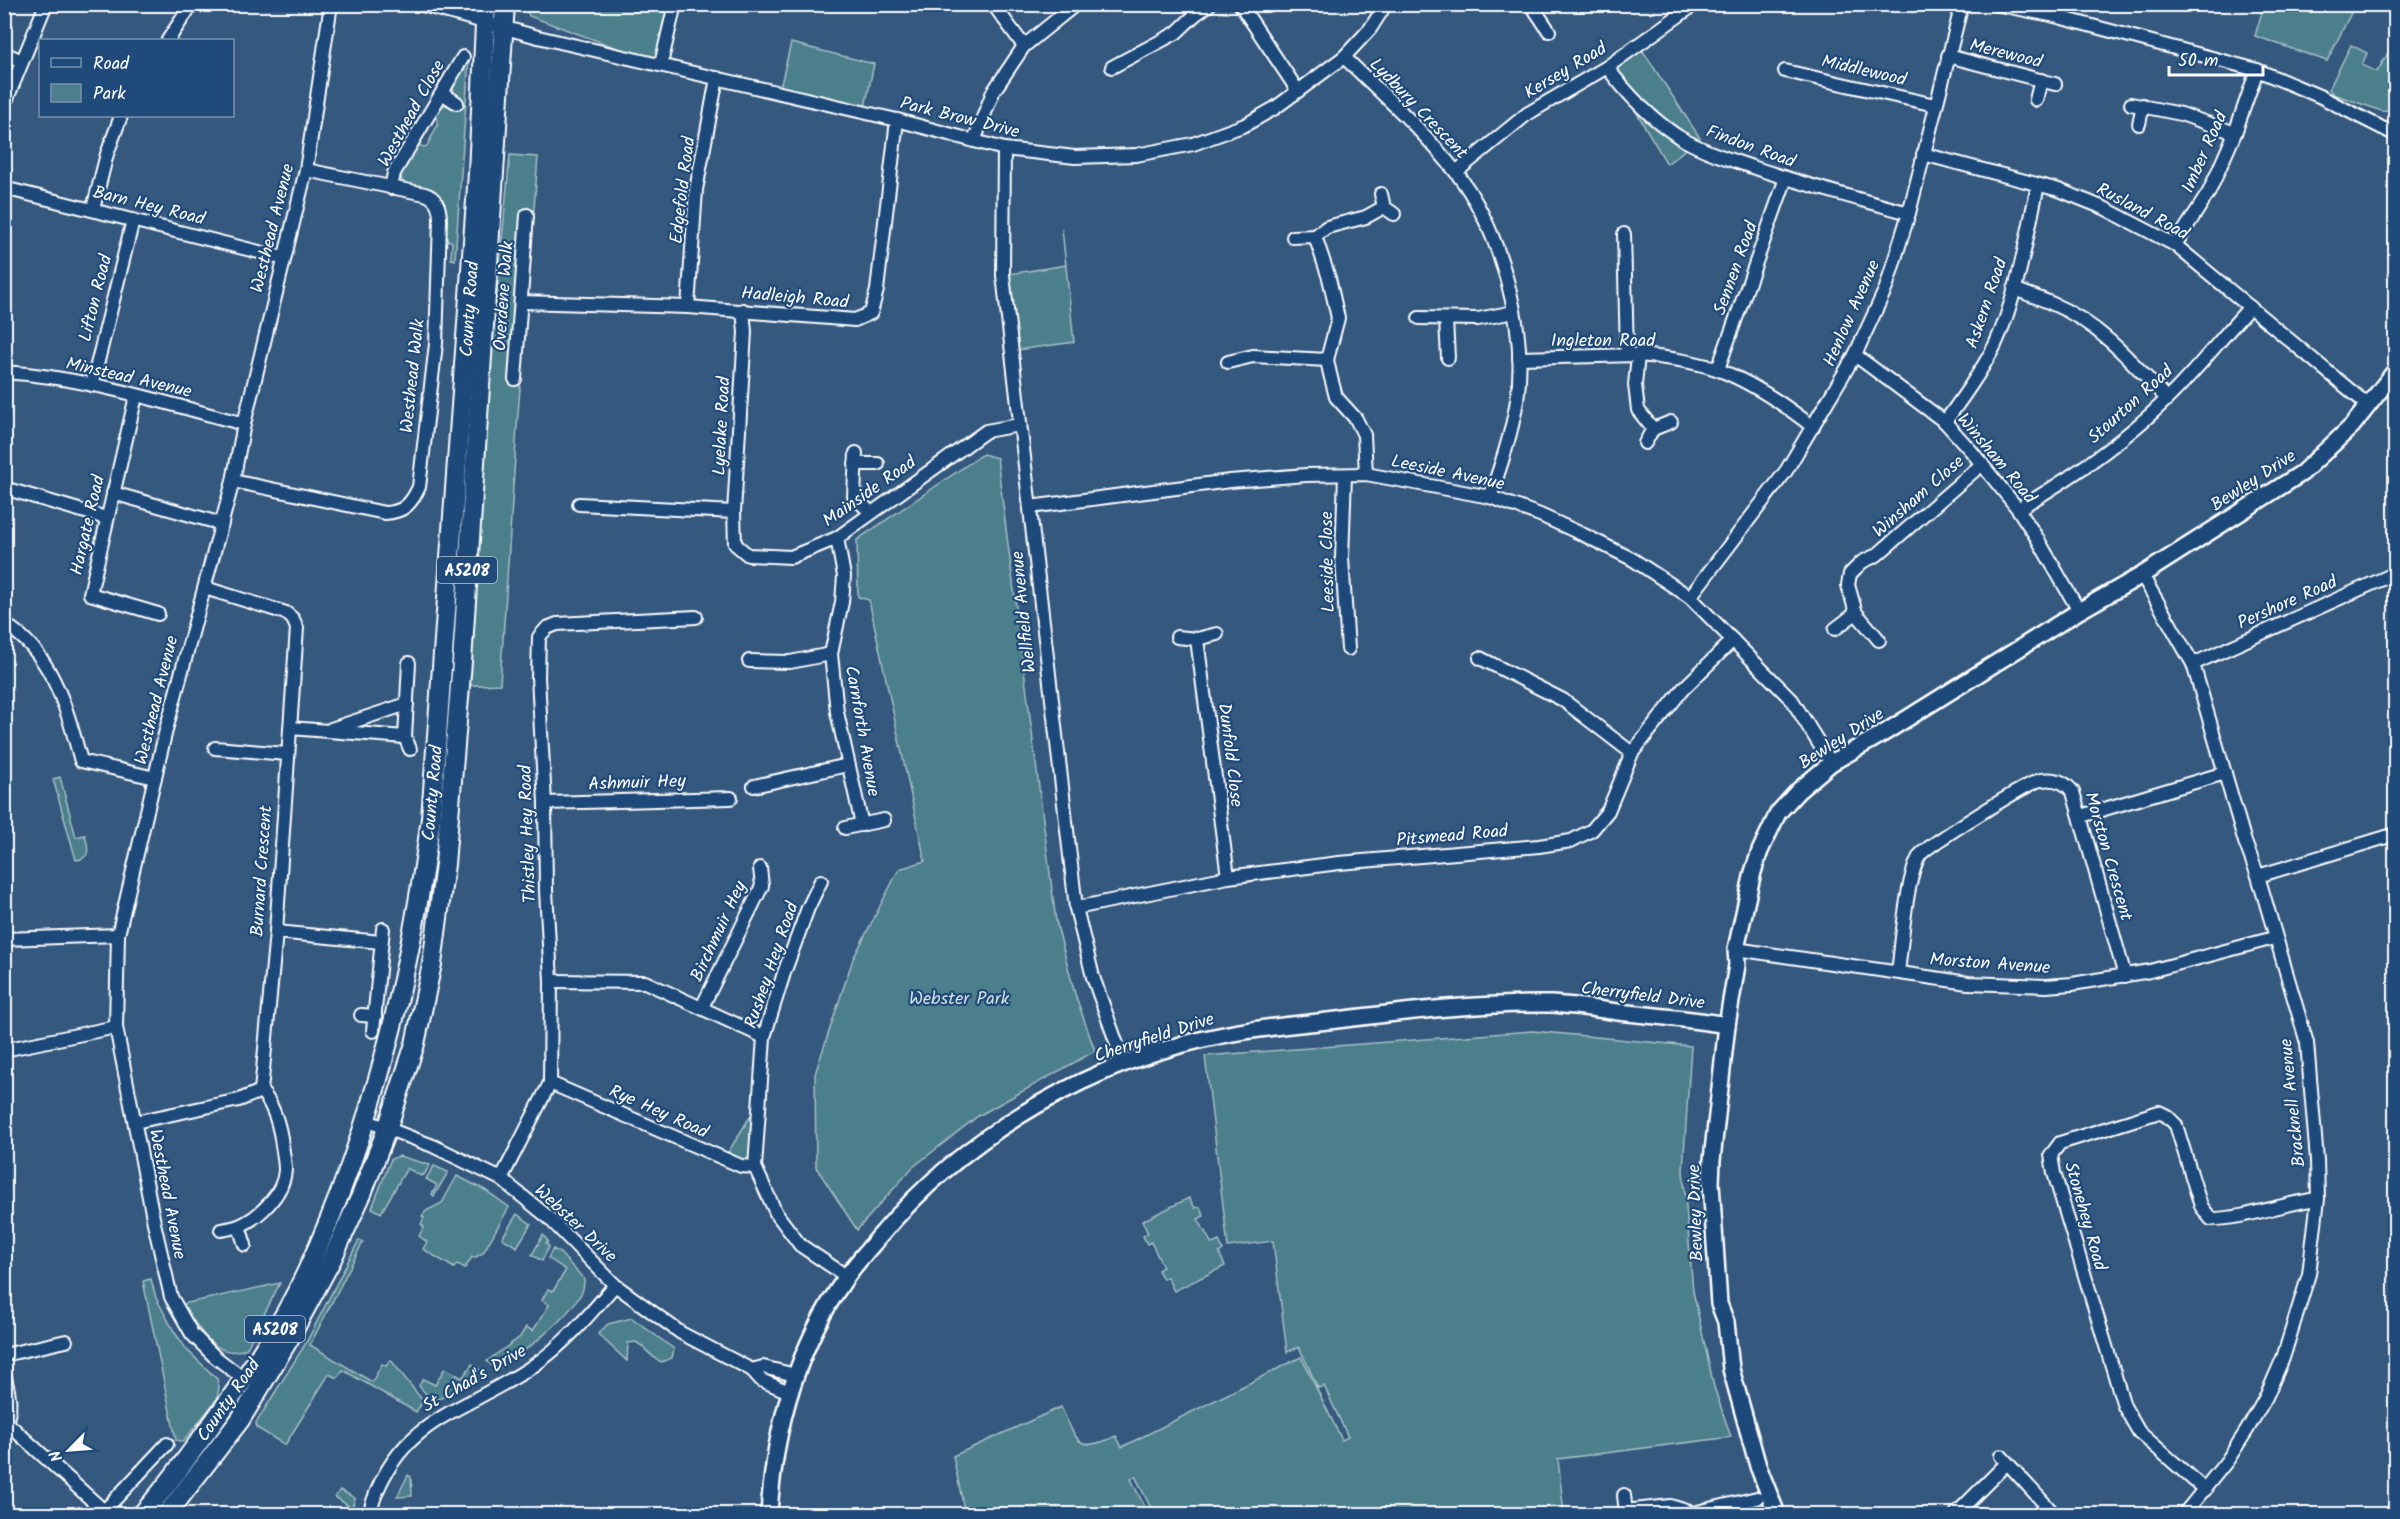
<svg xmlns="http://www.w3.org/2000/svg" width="2400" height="1519" font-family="Kalam,sans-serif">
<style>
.green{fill:#4c7f8b;stroke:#a6bfc5;stroke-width:1.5}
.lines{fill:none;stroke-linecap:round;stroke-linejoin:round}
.minor-casing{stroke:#fff;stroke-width:16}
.tertiary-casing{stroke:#fff;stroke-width:20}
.primary-casing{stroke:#fff;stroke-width:22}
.minor{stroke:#1f4a7a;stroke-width:12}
.tertiary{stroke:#1f4a7a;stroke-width:15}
.primary{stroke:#1f4a7a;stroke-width:18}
.labels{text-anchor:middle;stroke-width:4.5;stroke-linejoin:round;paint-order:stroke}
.shield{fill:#1f4a7a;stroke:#bcc9d7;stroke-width:1.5}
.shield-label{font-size:16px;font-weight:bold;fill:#fff}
.street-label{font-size:18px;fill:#fff;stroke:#1f4a7a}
.park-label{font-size:18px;fill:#d2dfe2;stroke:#1f4a7a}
</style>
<rect width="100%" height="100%" fill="#35587e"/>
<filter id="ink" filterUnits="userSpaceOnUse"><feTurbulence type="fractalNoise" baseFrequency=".0167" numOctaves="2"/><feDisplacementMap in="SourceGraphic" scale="12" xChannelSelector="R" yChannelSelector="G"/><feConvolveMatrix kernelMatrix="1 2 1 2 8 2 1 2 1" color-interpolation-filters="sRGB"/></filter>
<g filter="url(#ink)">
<g class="green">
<polygon points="525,5 675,5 661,64 529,16"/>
<polygon points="2264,5 2264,4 2355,5 2327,61 2255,36"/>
<polygon points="2395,41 2394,112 2382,111 2333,94 2329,89 2351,45 2367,53 2362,65 2377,72"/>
<polygon points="791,43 874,64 864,112 779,92"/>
<polygon points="1639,45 1700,138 1667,164 1619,83 1607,67"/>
<polygon points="469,57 455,260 451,259 452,242 444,238 444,209 403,184 400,172 415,147 418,145 424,147 427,146 438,124 435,114 439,107 446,105 458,110 463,101 454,93 453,83"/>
<polygon points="510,155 538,157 517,427 500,684 460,686"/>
<polygon points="1062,229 1074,342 1011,351 1003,275 1066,265"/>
<polygon points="983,454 997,458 1056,921 1075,994 1095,1051 978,1116 912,1168 857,1230 816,1167 815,1074 853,959 899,869 925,861 869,600 858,597 857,540"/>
<path d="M 60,777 L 76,837 L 85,835 C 88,846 92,859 76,860 L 53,779 Z"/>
<path d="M 1532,1031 L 1691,1046 L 1683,1170 L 1693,1291 L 1714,1387 L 1731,1437 L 1558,1459 L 1564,1514 L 1154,1514 L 1135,1476 L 1131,1479 L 1148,1514 L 965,1514 L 953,1456 L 1061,1407 C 1077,1440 1077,1455 1116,1436 L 1122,1447 L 1301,1357 L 1342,1440 L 1348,1437 L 1324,1386 L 1318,1388 L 1299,1347 L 1287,1352 L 1273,1241 L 1228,1247 L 1205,1056 Z"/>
<polygon points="761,1099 755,1167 724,1159"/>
<polygon points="399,1156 430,1165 424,1175 422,1174 421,1176 407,1168 381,1213 372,1208 391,1159"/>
<polygon points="434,1166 448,1172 434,1196 432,1194 437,1185 426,1179"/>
<polygon points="457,1176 485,1190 509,1207 483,1253 474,1258 472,1257 465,1268 457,1264 454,1268 423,1249 427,1242 419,1236 424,1227 421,1224 424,1218 422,1216 426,1211 442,1203"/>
<polygon points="1189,1198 1195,1208 1200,1207 1204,1216 1198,1219 1212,1244 1219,1241 1223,1250 1219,1253 1225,1266 1174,1291 1167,1277 1163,1279 1158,1270 1163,1267 1151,1242 1147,1244 1143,1236 1148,1233 1142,1221"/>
<polygon points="517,1214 531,1224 517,1247 502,1238"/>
<polygon points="543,1235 548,1241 546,1244 549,1246 542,1261 532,1255"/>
<polygon points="359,1240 363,1242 310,1345 372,1382 382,1364 386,1366 391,1360 423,1401 416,1412 343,1370 337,1378 329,1374 285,1445 257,1428 256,1423 306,1343"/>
<path d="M 553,1249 L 559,1252 L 584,1279 C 584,1283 584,1288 582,1292 C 568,1319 522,1354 496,1370 L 487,1361 L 520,1337 L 526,1327 L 533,1331 L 549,1305 L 542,1300 L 548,1289 L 553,1291 L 566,1270 L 548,1258 Z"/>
<polygon points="151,1279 156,1298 175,1333 187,1350 217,1379 219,1387 217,1399 183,1442 176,1440 143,1281"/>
<path d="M 280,1283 L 247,1348 C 216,1363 197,1326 183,1304 Z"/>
<path d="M 632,1318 L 674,1349 L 672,1358 L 662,1362 C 651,1358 646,1348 636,1342 L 628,1343 L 627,1361 L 598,1334 L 608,1324 Z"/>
<polygon points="472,1364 487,1375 433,1402 419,1386 423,1379 435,1385 445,1368 462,1378"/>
<polygon points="408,1475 411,1477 412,1496 397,1497"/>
<polygon points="340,1490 355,1498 352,1508 335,1497"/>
</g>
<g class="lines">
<g class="minor-casing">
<g id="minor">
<polyline points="419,4 538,37 897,120 1004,149 1075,157 1136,155 1193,144 1245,125 1275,108 1344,57 1370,29 1386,4"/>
<polyline points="993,4 1024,46"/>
<polyline points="1240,4 1298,91"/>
<polyline points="1531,4 1549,31"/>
<polyline points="1995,4 2051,15 2257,70 2319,96 2396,135"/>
<polyline points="168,40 192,4"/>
<polyline points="4,53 22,61"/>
<polyline points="1948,56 2055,84"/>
<path d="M 1344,57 C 1381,93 1423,130 1455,171 C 1500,228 1528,329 1517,400 C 1512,433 1501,465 1490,497"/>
<polyline points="661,64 675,4"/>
<polyline points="1112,67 1176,33 1196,14 1210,4"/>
<path d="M 1607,67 C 1627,94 1650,118 1679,137 C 1702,151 1729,159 1755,168 C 1806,185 1857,199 1909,213"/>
<polyline points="1785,71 1935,105"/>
<polyline points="442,93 457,103"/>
<polyline points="2036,100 2041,80"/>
<polyline points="2131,104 2181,114 2235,133"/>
<polyline points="4,106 46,4"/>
<polyline points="2139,124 2143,105"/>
<polyline points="974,141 993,92 1024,46 1076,4"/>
<polyline points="1004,149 1003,275 1076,908 1093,977 1124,1064"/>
<polyline points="1923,154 2059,190 2104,208 2175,245 2369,406"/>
<polyline points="1456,172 1527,114 1607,67 1695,4"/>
<polyline points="4,188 283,258"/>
<polyline points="391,188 394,173 463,57"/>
<polyline points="1384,207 1394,214"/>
<polyline points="93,209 107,154 121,116"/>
<polyline points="1624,234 1627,355"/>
<polyline points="1315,236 1329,278 1338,318 1327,360 1330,374 1336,397 1356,419 1364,435 1366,474"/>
<polyline points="1293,237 1315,236 1327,227 1366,217 1384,207 1381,194"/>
<polyline points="2175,245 2209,192 2235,133 2257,70"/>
<path d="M 2014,289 C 2027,294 2040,298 2053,304 C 2100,324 2133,363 2167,399"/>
<polyline points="521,302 688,307 855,320 871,313 877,290 897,120"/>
<polyline points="688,307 696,190 717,78"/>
<polyline points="743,310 745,332 734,512 735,544 748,555 791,557 837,538 986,431 1019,425"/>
<polyline points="1419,318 1478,319 1514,312"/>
<polyline points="1446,320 1448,358"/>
<polyline points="1638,355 1635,385 1638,410 1653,429 1671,422"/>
<polyline points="1855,355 1945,422 1972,452 2018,509 2037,538 2079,611"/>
<path d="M 1519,358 L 1638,355 C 1660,357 1698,362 1719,370 C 1753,383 1785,405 1813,427"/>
<polyline points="1228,362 1253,356 1327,360"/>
<polyline points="1718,369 1786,178"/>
<path d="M 4,372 C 85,377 165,403 244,424"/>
<polyline points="515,379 527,215"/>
<polyline points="92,385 133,220"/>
<polyline points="136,396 90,594 158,614"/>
<path d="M 1945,422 C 1963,397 1981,372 1995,345 C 2017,298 2027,235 2038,185"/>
<polyline points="1645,443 1653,429"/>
<polyline points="856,453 854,496 870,512"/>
<polyline points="855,464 878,464"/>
<polyline points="1345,475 1342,558 1348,649"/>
<path d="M 233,481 L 385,513 C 404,512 411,504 419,487 L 436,344 L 440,220 C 440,208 437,198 425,194 L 306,170"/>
<polyline points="4,488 106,518"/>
<polyline points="113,493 222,524"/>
<polyline points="579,504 734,512"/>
<polyline points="1030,507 1230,481 1306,475 1366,474 1490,497 1540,515 1584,535 1632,559 1690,597 1792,700 1831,763"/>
<path d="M 2018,509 C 2071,478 2122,443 2166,400 C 2196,371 2222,337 2250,307"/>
<polyline points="837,538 844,576 842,602 831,654 837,712 862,825"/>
<polyline points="2142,575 2193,664 2245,842 2258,876 2307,1043 2317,1160 2318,1199 2309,1274 2283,1358 2266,1397 2247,1430 2227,1461 2184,1514"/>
<polyline points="205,588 286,613 293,619 297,628 276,932 261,1091"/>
<polyline points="1690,597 1786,471 1855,355 1886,288 1909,213 1962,4"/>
<path d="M 4,624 C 53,652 67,711 81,761 L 155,778"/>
<polyline points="1835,629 1856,613"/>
<polyline points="1177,637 1197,639 1217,634"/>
<polyline points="1197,639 1228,877"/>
<polyline points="1879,640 1856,613 1848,585 1850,574 1862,562 1877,555 1982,464"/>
<polyline points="1480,658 1563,700 1632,753"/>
<polyline points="749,661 790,662 831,654"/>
<polyline points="2193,664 2396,573"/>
<polyline points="290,728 405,737 409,663"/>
<polyline points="331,729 407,704"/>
<polyline points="405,737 410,749"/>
<polyline points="215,748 287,754"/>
<polyline points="754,786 848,765"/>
<polyline points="545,803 731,798"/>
<polyline points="2081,816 2225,773"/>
<polyline points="845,828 884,820"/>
<polyline points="2258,876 2396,834"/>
<polyline points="821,881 808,908 784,973 764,1037 755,1167 776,1213 800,1245 846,1276"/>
<polyline points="1076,908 1228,877 1339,863 1539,846 1571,841 1592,830 1608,811 1632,753 1683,689 1733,640"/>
<polyline points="276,932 381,942"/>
<polyline points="4,939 118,935"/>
<polyline points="1736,949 1968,983 2046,986 2072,984 2150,971 2274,938"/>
<path d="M 1898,972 C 1902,944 1906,877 1920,855 C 1927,846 2030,781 2041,780 C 2054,778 2065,781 2073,792 L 2125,976"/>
<polyline points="551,981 645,982 764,1037"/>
<polyline points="702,1007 762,886 760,868"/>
<polyline points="361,1015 375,1016"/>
<polyline points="373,1031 383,929"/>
<polyline points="4,1050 116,1027"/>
<polyline points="550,1083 741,1166 755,1167"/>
<polyline points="365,1120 433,1146 501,1179 548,1217 615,1285 681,1333 752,1370 761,1380 789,1392"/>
<polyline points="135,1122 239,1100 261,1091"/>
<polyline points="501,1179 550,1083 551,981 546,890 545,803 538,677 539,637 547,628 557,624 696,617"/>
<polyline points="239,1226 245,1245"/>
<path d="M 221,1230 C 227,1229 234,1228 239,1226 C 260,1217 284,1193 285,1170 C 285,1159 282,1148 281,1138 C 278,1121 272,1103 261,1091"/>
<polyline points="4,1355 66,1341"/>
<polyline points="752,1370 763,1367 795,1375"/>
<path d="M 4,1373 C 8,1390 14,1408 4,1425"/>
<polyline points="244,1379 214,1356 192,1334 171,1297 154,1223 116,1027 118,935 166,730 233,481 244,424 306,170 331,4"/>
<polyline points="6,1422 104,1511 167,1444"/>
<polyline points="2001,1456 2054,1514"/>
<path d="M 2205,1490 L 2139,1432 L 2124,1406 L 2054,1173 L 2051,1155 L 2060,1143 L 2159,1112 L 2167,1116 L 2176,1125 L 2201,1206 L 2211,1219 C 2247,1219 2282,1203 2318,1199"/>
<polyline points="1624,1495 1626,1514"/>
<polyline points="1625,1511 1670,1506 1693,1513 1757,1498"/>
<path d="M 369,1514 C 396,1418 462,1414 533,1366 C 565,1344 590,1314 615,1285"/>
<polyline points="1956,1514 2007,1463"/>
</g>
</g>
<g class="tertiary-casing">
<g id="tertiary">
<path d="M 769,1514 C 774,1430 796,1349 845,1279 C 855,1264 868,1250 880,1236 C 967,1132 1095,1059 1228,1034 C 1264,1027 1301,1024 1337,1020 C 1408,1011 1480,1003 1551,1004 C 1573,1005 1596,1009 1618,1012 C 1654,1016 1691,1019 1727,1025"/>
<polyline points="1777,1514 1758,1466 1731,1369 1726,1322 1719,1304 1711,1183 1712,1160 1727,1025 1737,965 1736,949 1753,872 1760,851 1778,813 1798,791 1831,763 1884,733 2079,611 2142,575 2302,473 2352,426 2396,370"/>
</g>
</g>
<g class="primary-casing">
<g id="primary">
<path d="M 142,1514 C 163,1492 180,1467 198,1443 C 238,1389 279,1332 307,1271 C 374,1127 410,974 431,818 L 478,173 L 486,4"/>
<polyline points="167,1514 240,1420 256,1394 289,1339 332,1259 361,1196 387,1129 415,1044 432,964 445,864 462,662 505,4"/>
</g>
</g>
<use href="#minor" class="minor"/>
<use href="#tertiary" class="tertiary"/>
<use href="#primary" class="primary"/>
</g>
</g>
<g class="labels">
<g class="shield">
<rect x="437" y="557" width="60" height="26" rx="4.5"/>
<rect x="245" y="1316" width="60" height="26" rx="4.5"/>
</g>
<g class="shield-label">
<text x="467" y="576">A5208</text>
<text x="275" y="1335">A5208</text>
</g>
<g class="street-label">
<text transform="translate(2006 53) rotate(14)" y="6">Merewood</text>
<text transform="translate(1565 70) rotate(-31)" y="6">Kersey Road</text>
<text transform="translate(1864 70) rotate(13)" y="6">Middlewood</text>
<text transform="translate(1419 108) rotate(46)" y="6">Lydbury Crescent</text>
<text transform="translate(411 113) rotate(-61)" y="6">Westhead Close</text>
<text transform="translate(960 117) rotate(14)" y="6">Park Brow Drive</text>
<text transform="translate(1751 146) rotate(20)" y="6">Findon Road</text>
<text transform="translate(2204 152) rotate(-66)" y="6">Imber Road</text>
<text transform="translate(682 190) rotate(-83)" y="6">Edgefold Road</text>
<text transform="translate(149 205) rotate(14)" y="6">Barn Hey Road</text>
<text transform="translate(2143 211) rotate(28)" y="6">Rusland Road</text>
<text transform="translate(272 228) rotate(-76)" y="6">Westhead Avenue</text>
<text transform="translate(1735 268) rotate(-70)" y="6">Sennen Road</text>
<text transform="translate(503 296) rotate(-86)" y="6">Overdene Walk</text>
<text transform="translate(795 297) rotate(5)" y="6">Hadleigh Road</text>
<text transform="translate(95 298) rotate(-76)" y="6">Lifton Road</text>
<text transform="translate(1986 303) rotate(-71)" y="6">Askern Road</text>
<text transform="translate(469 309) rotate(-86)" y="6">County Road</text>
<text transform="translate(1851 313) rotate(-66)" y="6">Henlow Avenue</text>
<text x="1603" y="346">Ingleton Road</text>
<text transform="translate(412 376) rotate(-84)" y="6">Westhead Walk</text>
<text transform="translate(129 377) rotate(13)" y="6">Minstead Avenue</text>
<text transform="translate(2130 404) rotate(-42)" y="6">Stourton Road</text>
<text transform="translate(721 426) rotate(-87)" y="6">Lyelake Road</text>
<text transform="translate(1997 458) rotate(50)" y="6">Winsham Road</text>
<text transform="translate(1448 472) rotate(12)" y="6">Leeside Avenue</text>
<text transform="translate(2253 480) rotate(-33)" y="6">Bewley Drive</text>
<text transform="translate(869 491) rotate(-35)" y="6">Mainside Road</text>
<text transform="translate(1918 496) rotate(-41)" y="6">Winsham Close</text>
<text transform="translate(87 525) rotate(-77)" y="6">Hargate Road</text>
<text transform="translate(1327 562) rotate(-91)" y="6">Leeside Close</text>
<text transform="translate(2287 602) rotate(-24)" y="6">Pershore Road</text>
<text transform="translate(1023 612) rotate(-96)" y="6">Wellfield Avenue</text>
<text transform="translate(156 700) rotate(-76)" y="6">Westhead Avenue</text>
<text transform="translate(863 731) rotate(80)" y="6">Carnforth Avenue</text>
<text transform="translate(1841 738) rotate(-33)" y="6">Bewley Drive</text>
<text transform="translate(1231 755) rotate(83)" y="6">Dunfold Close</text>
<text transform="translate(637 782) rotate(-2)" y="6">Ashmuir Hey</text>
<text transform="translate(432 793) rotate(-85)" y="6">County Road</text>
<text transform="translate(527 834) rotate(-92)" y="6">Thistley Hey Road</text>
<text transform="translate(1452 835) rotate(-5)" y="6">Pitsmead Road</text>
<text transform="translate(2109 856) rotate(74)" y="6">Morston Crescent</text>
<text transform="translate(261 871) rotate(-86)" y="6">Burnard Crescent</text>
<text transform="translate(718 931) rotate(-65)" y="6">Birchmuir Hey</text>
<text transform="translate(1990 963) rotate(4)" y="6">Morston Avenue</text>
<text transform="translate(771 965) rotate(-71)" y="6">Rushey Hey Road</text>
<text transform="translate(1643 995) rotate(7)" y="6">Cherryfield Drive</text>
<text transform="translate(1154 1037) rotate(-18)" y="6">Cherryfield Drive</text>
<text transform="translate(2292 1103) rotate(-96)" y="6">Bracknell Avenue</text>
<text transform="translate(659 1111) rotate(24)" y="6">Rye Hey Road</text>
<text transform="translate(168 1194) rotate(79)" y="6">Westhead Avenue</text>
<text transform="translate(1695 1213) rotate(-92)" y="6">Bewley Drive</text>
<text transform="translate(2086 1216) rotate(74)" y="6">Stonehey Road</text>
<text transform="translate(576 1223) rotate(43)" y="6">Webster Drive</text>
<text transform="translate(474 1378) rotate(-30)" y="6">St Chad's Drive</text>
<text transform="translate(228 1400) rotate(-55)" y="6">County Road</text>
</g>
<g class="park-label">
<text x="959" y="1004">Webster Park</text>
</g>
</g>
<rect width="2400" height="1519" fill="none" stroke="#1f4a7a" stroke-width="24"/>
<rect x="12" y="12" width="2376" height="1495" fill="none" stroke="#fff" stroke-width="2" filter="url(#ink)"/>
<rect x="39" y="39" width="195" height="78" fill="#1f4a7a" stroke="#7992af" stroke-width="1.5"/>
<rect x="51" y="58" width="30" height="9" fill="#1f4a7a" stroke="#7992af" stroke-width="1.5"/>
<text x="93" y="69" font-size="18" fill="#ffffff">Road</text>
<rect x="51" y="84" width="30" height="18" fill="#4c7f8b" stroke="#7992af" stroke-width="1.5"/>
<text x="93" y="99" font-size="18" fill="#ffffff">Park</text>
<g transform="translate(69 1450) rotate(245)" stroke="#1f4a7a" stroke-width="4.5" paint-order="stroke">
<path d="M0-4.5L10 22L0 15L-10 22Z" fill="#ffffff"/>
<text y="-9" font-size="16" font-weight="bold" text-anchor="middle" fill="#ffffff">N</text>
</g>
<path d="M2169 66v9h94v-9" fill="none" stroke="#ffffff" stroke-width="3"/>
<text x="2178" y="66" font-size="18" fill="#ffffff" stroke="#1f4a7a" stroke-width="4.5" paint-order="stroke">50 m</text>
</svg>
